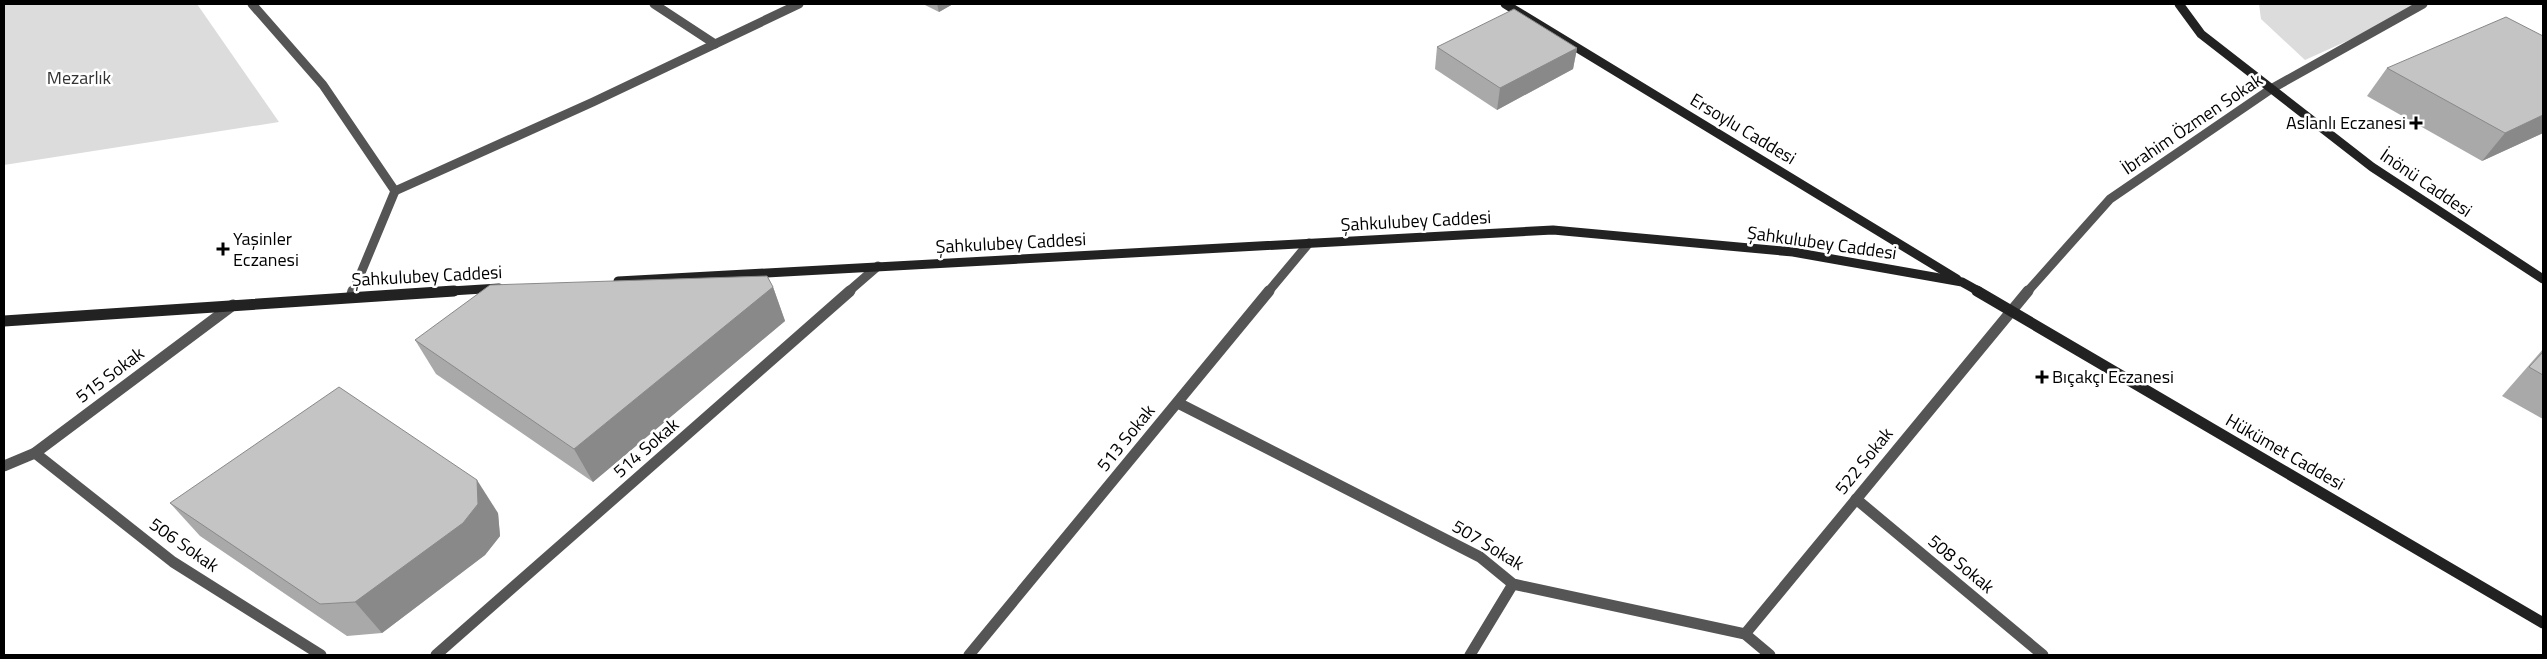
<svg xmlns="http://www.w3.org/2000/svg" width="2547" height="659" font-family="'Titillium Web',sans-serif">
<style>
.green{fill:#dcdcdc}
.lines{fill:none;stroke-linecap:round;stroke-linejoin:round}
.street-far1{stroke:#555;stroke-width:9}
.street{stroke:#555;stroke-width:11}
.secondary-far1{stroke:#222;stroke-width:9}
.secondary{stroke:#222;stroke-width:11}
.wall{fill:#a9a9a9}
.shaded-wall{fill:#898989}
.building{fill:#c4c4c4;stroke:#898989}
.poi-dot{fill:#000;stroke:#fff;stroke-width:2}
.labels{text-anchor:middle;stroke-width:5;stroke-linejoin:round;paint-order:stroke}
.park-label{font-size:18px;fill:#333;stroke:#fff}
.poi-label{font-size:18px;fill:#000;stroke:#fff;text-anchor:start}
.street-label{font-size:18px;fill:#000;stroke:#fff}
</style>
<rect width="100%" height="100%" fill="#fff"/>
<g class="green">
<polygon points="4,4 197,4 279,122 4,165"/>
<polygon points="2259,4 2429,4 2305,60 2261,19"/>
</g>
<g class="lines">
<g class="street-far1">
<polyline points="252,4 323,85 395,191 353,292"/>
<polyline points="654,4 715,44"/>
<polyline points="395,191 593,102 799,4"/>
<polyline points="848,292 878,266"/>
<polyline points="1268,292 1309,243"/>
<polyline points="2027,292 2110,199 2271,89 2423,4"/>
</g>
<g class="street">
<polyline points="351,297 353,291"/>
<polyline points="1178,403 1480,557 1513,584 1745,634 1770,655"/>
<polyline points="35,453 173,562 321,655"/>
<polyline points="4,466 35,453 233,305"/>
<polyline points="1856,499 2043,655"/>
<polyline points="1745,634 2028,291"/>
<polyline points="436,655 850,291"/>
<polyline points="969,655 1269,291"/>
<polyline points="1470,655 1513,584"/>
</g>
<g class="secondary-far1">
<polyline points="1505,4 1957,279"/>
<polyline points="2179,4 2201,34 2372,167 2543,279"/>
<polyline points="618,281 1553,230 1793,252 1962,282 1980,292"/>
<polyline points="435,292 499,288"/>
</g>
<g class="secondary">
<polyline points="1977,291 2543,623"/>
<polyline points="4,321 454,291"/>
</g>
</g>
<g class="wall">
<polygon points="923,4 953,4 939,12"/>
<polygon points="2543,36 2543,133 2482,161 2367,96 2387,68"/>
<polygon points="1437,47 1577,48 1573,69 1497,110 1435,69"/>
<polygon points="773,287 785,321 593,482 436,374 415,340"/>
<polygon points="2543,349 2543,419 2502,396"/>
<polygon points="170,503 498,513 500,536 485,555 382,633 347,636 200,536"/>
</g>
<g class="shaded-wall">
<polygon points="937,4 953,4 939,12"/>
<polygon points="1577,48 1573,69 1497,110 1500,88"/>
<polygon points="2543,115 2543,133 2482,161 2505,133"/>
<polygon points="773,287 785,321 593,482 574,449"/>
<polygon points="477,480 498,513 500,536 485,555 382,633 355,602"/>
</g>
<g class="building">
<polygon points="1514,9 1577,48 1500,88 1437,47"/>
<polygon points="2506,17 2543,36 2543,115 2505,133 2387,68"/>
<polygon points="767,276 773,287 574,449 415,340 490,285"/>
<polygon points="2543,352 2543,375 2529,367"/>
<polygon points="339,387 477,480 478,504 463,523 355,602 320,604 170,503"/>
</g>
<g class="poi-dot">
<path d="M2413.5 115.5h5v5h5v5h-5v5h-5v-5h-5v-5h5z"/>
<path d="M220.5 241.5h5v5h5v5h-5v5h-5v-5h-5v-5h5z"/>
<path d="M2039.5 369.5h5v5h5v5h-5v5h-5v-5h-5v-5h5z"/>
</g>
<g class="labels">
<g class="park-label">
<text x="79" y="84">Mezarlık</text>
</g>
<g class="poi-label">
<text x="2406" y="129" text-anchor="end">Aslanlı Eczanesi</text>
<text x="233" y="245">Yaşinler<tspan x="233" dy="21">Eczanesi</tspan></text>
<text x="2052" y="383">Bıçakçı Eczanesi</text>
</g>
<g class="street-label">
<text transform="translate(2192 124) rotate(-34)" y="6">İbrahim Özmen Sokak</text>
<text transform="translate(1743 129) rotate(31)" y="6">Ersoylu Caddesi</text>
<text transform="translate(2426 183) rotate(34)" y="6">İnönü Caddesi</text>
<text transform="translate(1416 221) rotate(-3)" y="6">Şahkulubey Caddesi</text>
<text transform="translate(1011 243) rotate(-3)" y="6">Şahkulubey Caddesi</text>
<text transform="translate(1822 243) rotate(8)" y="6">Şahkulubey Caddesi</text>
<text transform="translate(427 276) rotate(-3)" y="6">Şahkulubey Caddesi</text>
<text transform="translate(110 375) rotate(-37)" y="6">515 Sokak</text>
<text transform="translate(1126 438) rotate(-51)" y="6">513 Sokak</text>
<text transform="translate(646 448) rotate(-41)" y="6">514 Sokak</text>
<text transform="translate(2285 452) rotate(30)" y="6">Hükümet Caddesi</text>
<text transform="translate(1864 461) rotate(-51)" y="6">522 Sokak</text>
<text transform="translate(184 545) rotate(35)" y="6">506 Sokak</text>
<text transform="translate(1488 545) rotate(31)" y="6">507 Sokak</text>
<text transform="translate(1961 564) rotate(40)" y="6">508 Sokak</text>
</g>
</g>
<rect width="2547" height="659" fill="none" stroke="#000000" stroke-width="10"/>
</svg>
